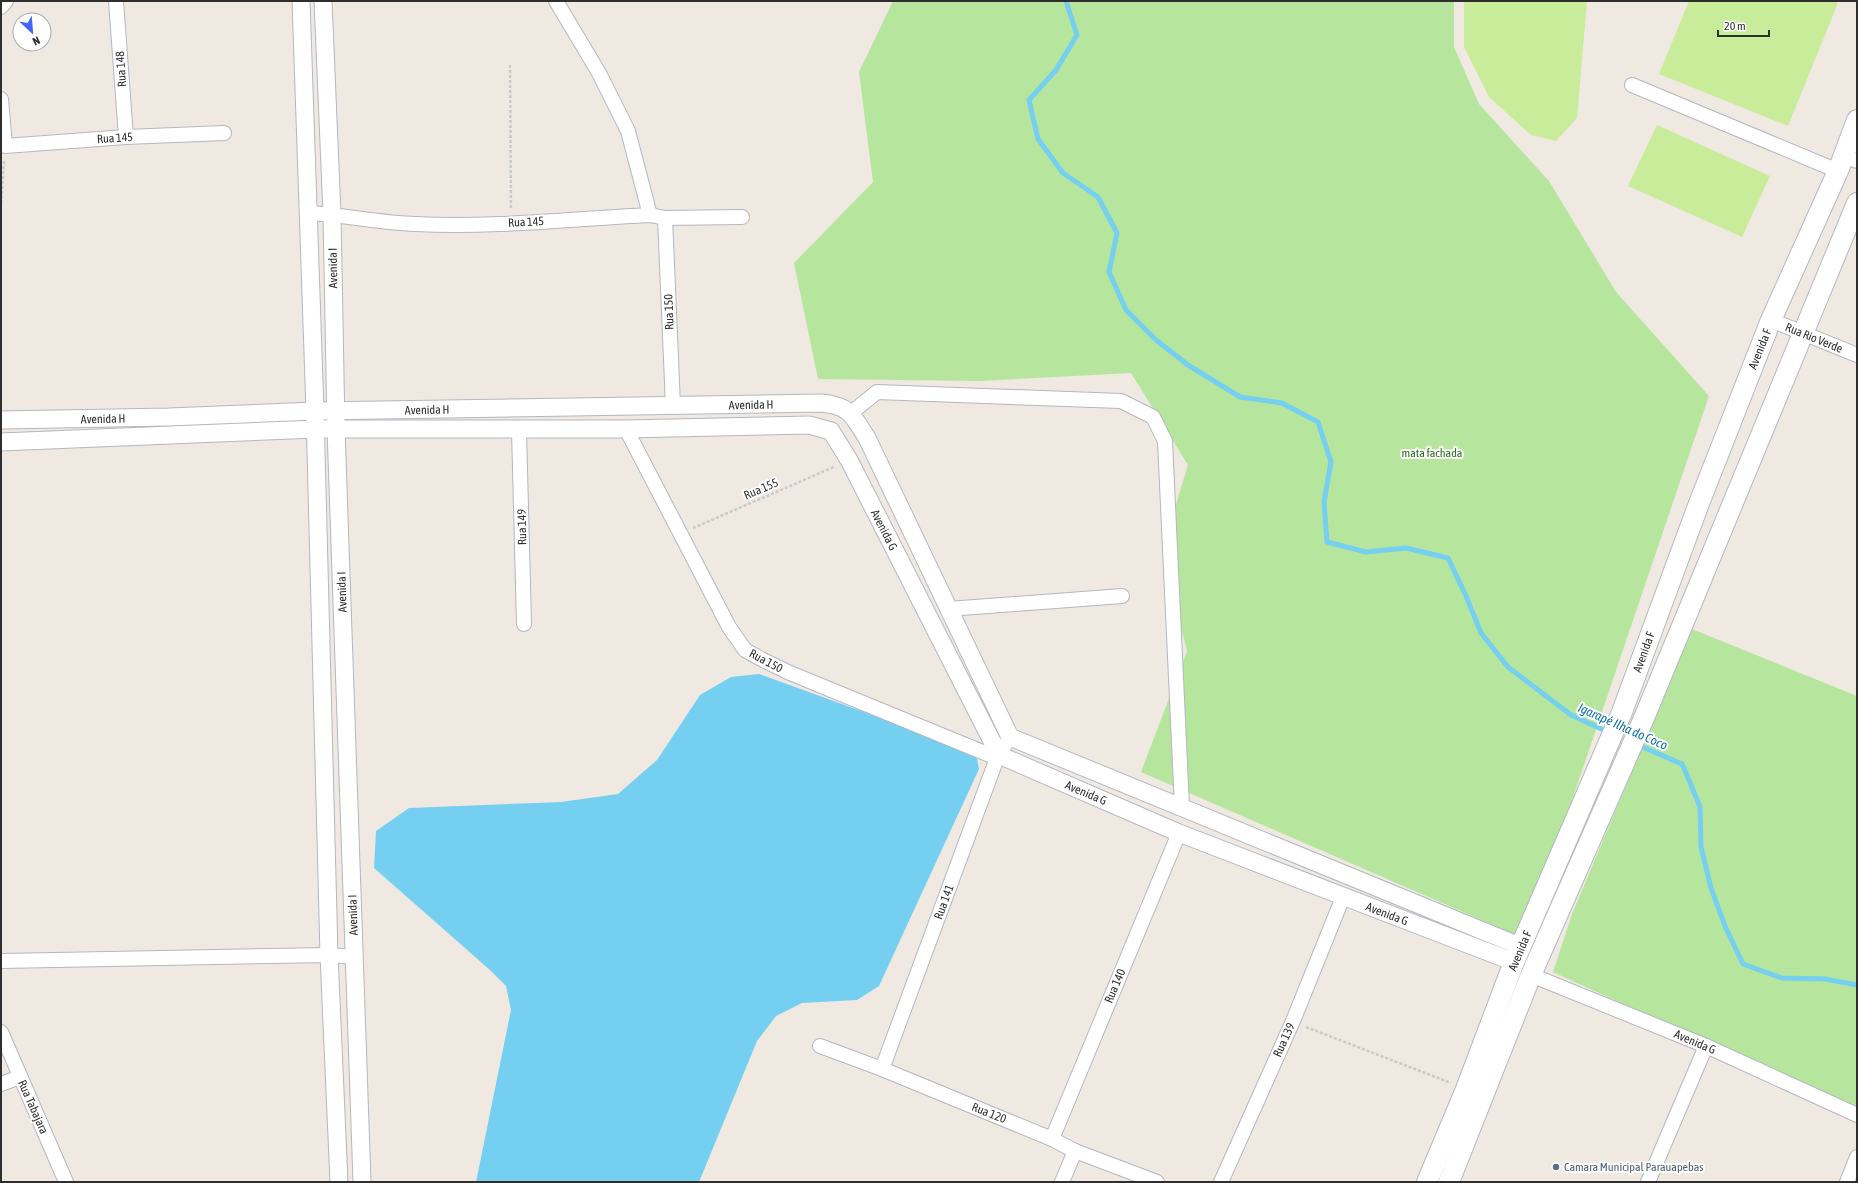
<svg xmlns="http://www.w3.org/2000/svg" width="1858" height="1183" font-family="'Asap Condensed',sans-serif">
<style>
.green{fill:#b6e59e}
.pitch{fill:#c9ec9a}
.water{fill:#75cff0}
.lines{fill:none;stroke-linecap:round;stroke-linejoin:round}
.stream{stroke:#75cff0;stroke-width:5}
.minor-casing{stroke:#b4b7c1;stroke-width:16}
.tertiary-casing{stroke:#b4b7c1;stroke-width:19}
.secondary-casing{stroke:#b4b7c1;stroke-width:22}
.path{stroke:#c9c9c9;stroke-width:2.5;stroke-dasharray:3 2;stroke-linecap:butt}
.minor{stroke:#fff;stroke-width:14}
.tertiary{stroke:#fff;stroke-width:17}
.secondary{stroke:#fff;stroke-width:20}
.service-dot{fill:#5c6f8a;stroke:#fff;stroke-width:1.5}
.labels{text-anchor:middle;stroke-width:4;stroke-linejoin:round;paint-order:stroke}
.street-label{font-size:12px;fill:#2e2e2e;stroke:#fff}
.park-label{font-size:12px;fill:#2c6e1b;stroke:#fff}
.service-label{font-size:12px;fill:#4e5e75;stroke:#fff;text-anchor:start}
.water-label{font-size:13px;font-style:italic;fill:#0d6fa3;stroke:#fff}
</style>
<rect width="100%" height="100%" fill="#efe9e1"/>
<g class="green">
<polygon points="893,1 1454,1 1454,47 1479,104 1549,181 1616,292 1709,396 1525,939 1141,772 1187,651 1162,550 1188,465 1131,373 979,381 818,379 794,263 873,182 859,72"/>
<polygon points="1692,629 1857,696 1857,1111 1553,972 1572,914"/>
</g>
<g class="pitch">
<polygon points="1464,1 1587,1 1577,118 1556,141 1531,135 1489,97 1464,47"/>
<polygon points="1689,1 1834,1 1838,3 1788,126 1659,74"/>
<polygon points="1657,125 1770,176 1742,237 1628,186"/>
</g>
<polygon class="water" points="759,674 971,751 977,759 979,769 879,986 857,1000 802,1003 776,1016 757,1041 699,1182 476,1182 511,1010 506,986 490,970 374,868 376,831 409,808 561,802 618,794 657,760 700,695 731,677"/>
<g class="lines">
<g class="stream">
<polyline points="1066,1 1077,35 1056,70 1029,100 1038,139 1063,173 1098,197 1117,233 1109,272 1126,310 1156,340 1188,365 1240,397 1282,403 1318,422 1331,462 1324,502 1327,542 1366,552 1406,548 1448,558 1466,596 1481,633 1508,667 1571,715 1608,732"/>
<polyline points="1638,745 1682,764 1684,768 1700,807 1701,847 1711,888 1725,926 1743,964 1782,978 1825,979 1857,985"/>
</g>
<g class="minor-casing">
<g id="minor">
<polyline points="116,1 126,137"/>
<polyline points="556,1 599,73 628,131 650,215"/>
<polyline points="1,7 6,1"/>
<polyline points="1632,85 1838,171"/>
<polyline points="1,99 5,146 126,137 224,133"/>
<polyline points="1843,156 1857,161"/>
<path d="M 309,213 C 345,215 380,223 415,224 C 493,228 572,219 650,215 L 665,218 L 742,217"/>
<polyline points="665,218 673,406"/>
<polyline points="1771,320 1857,355"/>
<polyline points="851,413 877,392 1121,401 1153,417 1165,441 1182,807"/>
<polyline points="626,429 729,627 745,650 763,660 790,673 997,758"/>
<polyline points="519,430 524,624"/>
<polyline points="948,609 1122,596"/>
<polyline points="1,961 329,955 355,957"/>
<polyline points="1531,975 1706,1046 1857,1115"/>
<polyline points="1,1032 66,1182"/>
<polyline points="820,1046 882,1069 1052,1139 1075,1151 1157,1182"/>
<polyline points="882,1069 997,758 1010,737"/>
<polyline points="1,1084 20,1077"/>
<polyline points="1052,1139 1179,833"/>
<polyline points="1062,1182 1075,1151"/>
<polyline points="1221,1182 1293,1021 1343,897"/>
<polyline points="1648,1182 1706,1046"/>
<polyline points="1847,1182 1857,1157"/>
</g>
</g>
<g class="tertiary-casing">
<g id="tertiary">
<polyline points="301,1 315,411 329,955 339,1182"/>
<polyline points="323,1 332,214 336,429 362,1182"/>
<path d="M 1,420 L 169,417 L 315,411 L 821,403 C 851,406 852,415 867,438 L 1010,737 L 1522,947"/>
<polyline points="831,431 849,460 999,755 1179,833 1514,962"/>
<polyline points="1,442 316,429 626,429 809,425 831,431"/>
</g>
</g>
<g class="secondary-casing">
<g id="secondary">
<polyline points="1427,1182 1466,1089 1514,962 1622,712 1698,506 1771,320 1838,171 1857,120"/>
<polyline points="1449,1182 1531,975 1644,718 1857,203"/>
</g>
</g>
<g class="path">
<polyline points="510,65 511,209"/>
<polyline points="1,204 4,161"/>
<polyline points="693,528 834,467"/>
<polyline points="1306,1027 1451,1083"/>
</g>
<use href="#minor" class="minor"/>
<use href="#tertiary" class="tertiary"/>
<use href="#secondary" class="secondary"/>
</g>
<circle class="service-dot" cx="1556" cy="1167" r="4"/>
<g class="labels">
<g class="street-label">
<text transform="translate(121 69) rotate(-94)" y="4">Rua 148</text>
<text transform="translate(115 138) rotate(-4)" y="4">Rua 145</text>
<text transform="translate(526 222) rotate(-3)" y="4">Rua 145</text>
<text transform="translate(333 268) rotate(-91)" y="4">Avenida I</text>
<text transform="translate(669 312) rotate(-92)" y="4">Rua 150</text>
<text transform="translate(1814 338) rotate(22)" y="4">Rua Rio Verde</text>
<text transform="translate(1760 349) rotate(-68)" y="4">Avenida F</text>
<text transform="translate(751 405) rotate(-1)" y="4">Avenida H</text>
<text transform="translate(427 410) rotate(-1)" y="4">Avenida H</text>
<text transform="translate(103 419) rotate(-1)" y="4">Avenida H</text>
<text transform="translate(761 489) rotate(-23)" y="4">Rua 155</text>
<text transform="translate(522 527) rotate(-91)" y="4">Rua 149</text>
<text transform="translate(884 530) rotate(63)" y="4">Avenida G</text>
<text transform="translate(342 592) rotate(-92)" y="4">Avenida I</text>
<text transform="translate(1644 652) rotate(-70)" y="4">Avenida F</text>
<text transform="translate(766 661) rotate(28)" y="4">Rua 150</text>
<text transform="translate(1086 793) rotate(23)" y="4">Avenida G</text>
<text transform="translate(944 902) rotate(-70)" y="4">Rua 141</text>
<text transform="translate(1387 914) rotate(21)" y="4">Avenida G</text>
<text transform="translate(353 915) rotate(-92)" y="4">Avenida I</text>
<text transform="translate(1520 951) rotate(-67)" y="4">Avenida F</text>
<text transform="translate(1115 986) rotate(-67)" y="4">Rua 140</text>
<text transform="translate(1284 1040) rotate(-66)" y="4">Rua 139</text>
<text transform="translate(1695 1042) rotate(23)" y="4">Avenida G</text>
<text transform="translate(33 1107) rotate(66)" y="4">Rua Tabajara</text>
<text transform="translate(989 1113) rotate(22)" y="4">Rua 120</text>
</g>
<g class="park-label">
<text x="1432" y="457">mata fachada</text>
</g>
<g class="service-label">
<text x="1564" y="1171">Camara Municipal Parauapebas</text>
</g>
<g class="water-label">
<text transform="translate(1623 726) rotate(24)" y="5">Igarapé Ilha do Coco</text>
</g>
</g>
<rect width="1858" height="1183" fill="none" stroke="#2e2e2e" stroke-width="4"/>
<g transform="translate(32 32) rotate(154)"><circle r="19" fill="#ffffff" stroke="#ababab"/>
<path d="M0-3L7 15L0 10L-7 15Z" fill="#4264fb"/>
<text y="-6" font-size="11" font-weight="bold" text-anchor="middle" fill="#2e2e2e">N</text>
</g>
<path d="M1718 30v6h51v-6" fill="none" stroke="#2e2e2e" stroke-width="2"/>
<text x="1724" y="30" font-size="12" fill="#2e2e2e" stroke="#ffffff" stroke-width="3" paint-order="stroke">20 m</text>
</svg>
